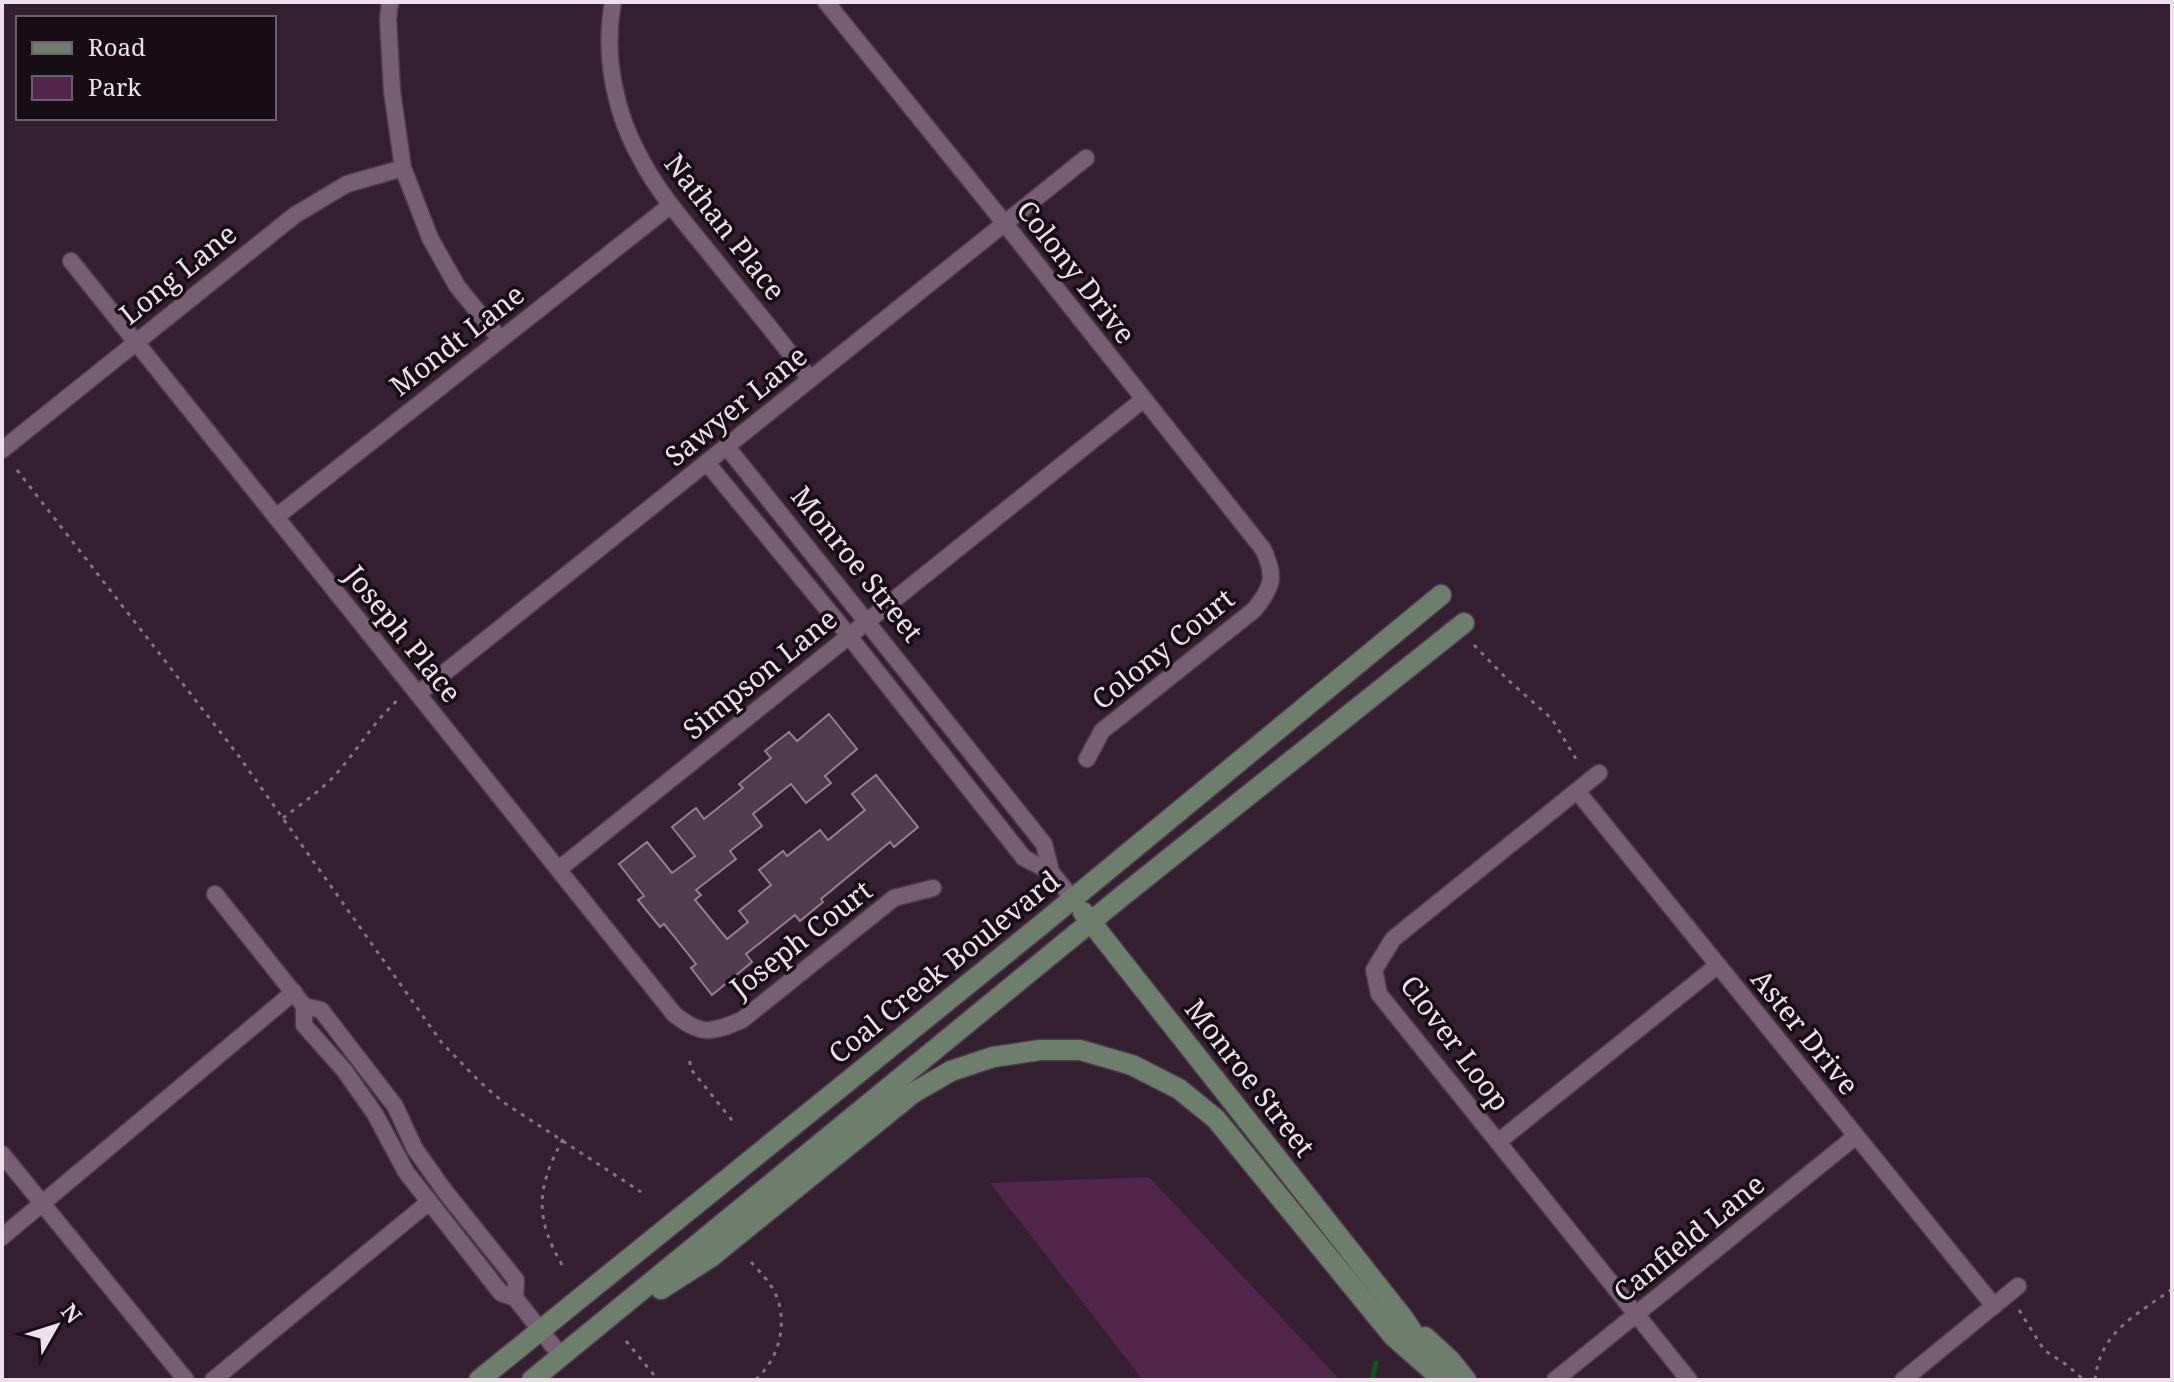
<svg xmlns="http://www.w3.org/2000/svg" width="2174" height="1382" font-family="'Noto Serif',serif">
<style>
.green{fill:#52264c}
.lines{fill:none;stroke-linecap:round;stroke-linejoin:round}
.stream{stroke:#0c5816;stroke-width:5}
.building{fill:#503a4d;stroke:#977d92;stroke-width:2}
.street-casing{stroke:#4e3c4b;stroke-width:19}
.secondary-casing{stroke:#4e3c4b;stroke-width:23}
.path{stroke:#847281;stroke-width:3;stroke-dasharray:4 6;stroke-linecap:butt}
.street{stroke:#775e72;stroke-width:16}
.secondary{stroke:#6d7e6c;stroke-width:20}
.labels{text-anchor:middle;stroke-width:7;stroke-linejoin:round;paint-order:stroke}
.street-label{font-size:28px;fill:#eee0eb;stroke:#160d15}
</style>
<rect width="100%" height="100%" fill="#341f31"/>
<polygon class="green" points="1149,1177 1340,1380 1143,1380 990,1183"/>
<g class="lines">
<polyline class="stream" points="1372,1380 1376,1363"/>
</g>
<polygon class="building" points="829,714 857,749 825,776 831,783 806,803 791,784 753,814 762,826 730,851 736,859 696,890 701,895 695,900 727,939 748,922 739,911 771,885 759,870 783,851 787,856 820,830 828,840 865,810 852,794 876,775 918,827 894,847 890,842 821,899 823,902 800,921 795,915 746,954 752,962 712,995 691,968 696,964 664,924 660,927 638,900 644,896 619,864 647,842 672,873 695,856 672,827 696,808 704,819 743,788 739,784 771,758 765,751 789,732 797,741"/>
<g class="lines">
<g class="street-casing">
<g id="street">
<polyline points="390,2 388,19 392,91 403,168 430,238 457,286 500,339"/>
<path d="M 613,2 C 603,56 615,114 642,161 C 660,195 687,225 711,255 C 744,296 778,337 810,379"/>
<path d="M 826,2 L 994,210 L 1263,549 C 1276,576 1273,587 1254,610 L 1102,731 L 1087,759"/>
<path d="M 71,261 L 674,1014 C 701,1036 711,1033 742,1020 L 894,898 L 933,888"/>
<polyline points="727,447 1044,844 1051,872"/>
<polyline points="2,450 295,215 347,184 403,168"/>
<polyline points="707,463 837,621 1024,858 1051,872 1073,899"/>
<polyline points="276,517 671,205"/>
<polyline points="418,694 1086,158"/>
<polyline points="1599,773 1393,939 1374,970 1379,994 1689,1380"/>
<polyline points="1577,791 1994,1306"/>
<polyline points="559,869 1144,399"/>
<polyline points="215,894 304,1006 304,1025 344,1070 375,1114 406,1172 501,1293 515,1298 561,1356"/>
<polyline points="304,1006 321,1010 395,1106 415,1149 444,1190 516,1280 515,1298"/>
<polyline points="1498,1142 1718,965"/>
<polyline points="2,1154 186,1380"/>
<polyline points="2,1237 294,992"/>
<polyline points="213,1380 429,1202"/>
<polyline points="1555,1380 1856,1136"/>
<polyline points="1903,1380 2018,1286"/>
</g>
</g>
<g class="secondary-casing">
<g id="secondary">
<polyline points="1083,912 1404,1319 1433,1363"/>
<polyline points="661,1289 711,1257 913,1093 951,1071 993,1057 1040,1050 1080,1050 1132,1065 1179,1089 1216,1119 1393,1336 1443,1380"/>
<polyline points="1425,1337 1450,1360 1466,1380"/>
<polyline points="479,1380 1041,925 1441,595"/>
<polyline points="532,1380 1121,897 1464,623"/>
</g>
</g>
<g class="path">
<polyline points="17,470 238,755 442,1043 481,1083 503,1102 641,1192"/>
<polyline points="1474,645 1508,680 1552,719 1579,764"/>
<path d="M 283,818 C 301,804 322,790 337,773 C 360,747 373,722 399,699"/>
<polyline points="690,1061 690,1068 735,1124"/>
<path d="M 563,1139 C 536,1189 534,1218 564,1268"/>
<path d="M 751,1262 C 760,1272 769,1281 775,1293 C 789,1322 779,1360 755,1380"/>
<polyline points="2019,1310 2044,1350 2067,1365 2084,1380"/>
<polyline points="626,1341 658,1380"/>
<path d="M 2095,1380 C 2100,1331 2137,1315 2172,1289"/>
</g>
<use href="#street" class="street"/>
<use href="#secondary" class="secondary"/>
</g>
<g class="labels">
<g class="street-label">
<text transform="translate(725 227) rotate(52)" y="10">Nathan Place</text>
<text transform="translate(1076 272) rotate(52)" y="10">Colony Drive</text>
<text transform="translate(178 274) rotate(-39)" y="10">Long Lane</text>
<text transform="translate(457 340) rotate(-38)" y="10">Mondt Lane</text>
<text transform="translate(736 406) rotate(-39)" y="10">Sawyer Lane</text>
<text transform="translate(857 564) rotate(51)" y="10">Monroe Street</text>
<text transform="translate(403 634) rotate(51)" y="10">Joseph Place</text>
<text transform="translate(1163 649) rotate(-39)" y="10">Colony Court</text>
<text transform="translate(760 674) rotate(-39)" y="10">Simpson Lane</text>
<text transform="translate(801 939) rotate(-38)" y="10">Joseph Court</text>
<text transform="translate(944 967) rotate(-39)" y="10">Coal Creek Boulevard</text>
<text transform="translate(1805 1032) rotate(51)" y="10">Aster Drive</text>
<text transform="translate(1455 1043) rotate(53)" y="10">Clover Loop</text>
<text transform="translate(1250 1078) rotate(52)" y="10">Monroe Street</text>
<text transform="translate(1689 1238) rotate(-39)" y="10">Canfield Lane</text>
</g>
</g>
<rect width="2174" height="1382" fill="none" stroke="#eee0eb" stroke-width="8"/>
<rect x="16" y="16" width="260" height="104" fill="#160d15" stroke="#6c616b" stroke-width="2"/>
<rect x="32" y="42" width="40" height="12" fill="#6d7e6c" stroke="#6c616b" stroke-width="2"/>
<text x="88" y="56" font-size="24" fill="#eee0eb">Road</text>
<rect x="32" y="76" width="40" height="24" fill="#52264c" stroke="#6c616b" stroke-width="2"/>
<text x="88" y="96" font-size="24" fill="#eee0eb">Park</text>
<g transform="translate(56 1326) rotate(51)" stroke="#160d15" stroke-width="6" paint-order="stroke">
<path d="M0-6L14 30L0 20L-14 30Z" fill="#eee0eb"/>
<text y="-12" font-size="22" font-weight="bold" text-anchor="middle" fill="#eee0eb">N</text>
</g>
</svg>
